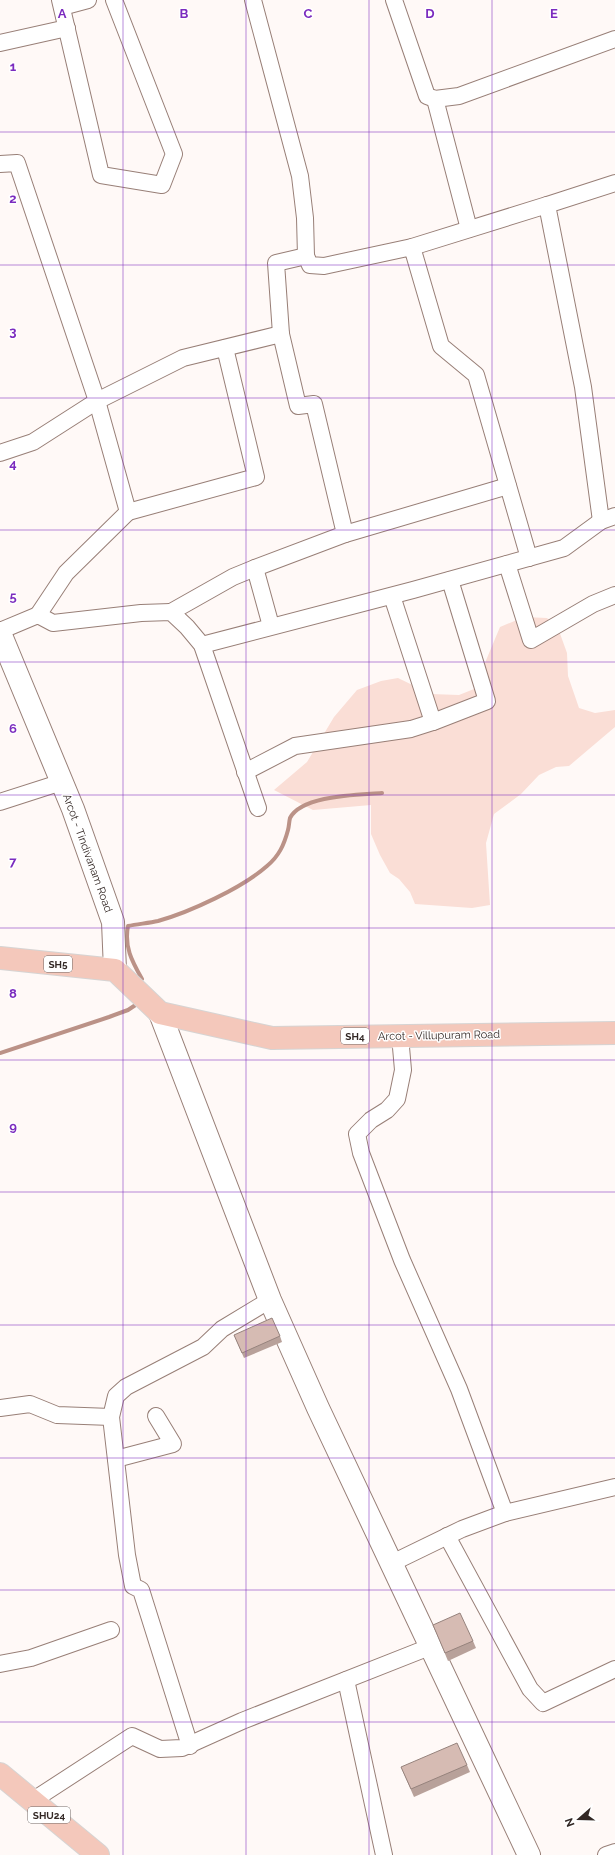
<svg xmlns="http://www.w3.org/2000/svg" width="615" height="1855" font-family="Raleway,sans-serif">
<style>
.green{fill:#faded6}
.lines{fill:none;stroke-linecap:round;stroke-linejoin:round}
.stream{stroke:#bb9287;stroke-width:4}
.street-casing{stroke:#987f77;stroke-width:18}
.secondary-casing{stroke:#987f77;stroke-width:24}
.primary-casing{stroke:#d6d4d3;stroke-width:24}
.street{stroke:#fff;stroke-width:16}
.secondary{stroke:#fff;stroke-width:22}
.primary{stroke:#f4c8bb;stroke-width:22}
.wall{fill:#b8a19a}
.building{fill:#d6bbb3;stroke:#96837d}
.grid{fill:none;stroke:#7b2cbf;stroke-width:1;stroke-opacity:0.55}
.labels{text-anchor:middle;stroke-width:3;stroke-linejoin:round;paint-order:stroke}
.shield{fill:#fff;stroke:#706866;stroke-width:1}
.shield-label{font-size:10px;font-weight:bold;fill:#332825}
.street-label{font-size:11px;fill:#332825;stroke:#fff}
.grid-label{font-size:13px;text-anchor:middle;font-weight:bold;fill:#7b2cbf;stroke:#fff;stroke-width:3;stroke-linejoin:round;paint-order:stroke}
</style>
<rect width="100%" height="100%" fill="#fff9f7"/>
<polygon class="green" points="524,617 547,618 558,628 567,653 568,676 579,708 595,713 615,710 615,727 569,766 556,767 539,775 521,794 494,814 486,843 490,905 472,908 415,904 410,892 399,879 390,873 380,855 371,834 371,805 313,810 274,790 307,762 334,717 357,690 381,681 398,678 431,694 459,695 474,689 500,627"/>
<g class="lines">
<g class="stream">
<path d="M 142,979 C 132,961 124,947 128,926 C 138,924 149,923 158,921 C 190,912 242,888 267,866 C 279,856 284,845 288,830 C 289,827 289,822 290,818 C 302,795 358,795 382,793"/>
<polyline points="0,1053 109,1017 128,1010 137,1004"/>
</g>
<g class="street-casing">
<g id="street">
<polyline points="60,0 101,175 162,185 174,154 114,0"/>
<polyline points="253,0 300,176 305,218 306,256 276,263 281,334"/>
<polyline points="394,0 427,96 435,99 459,96 615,39"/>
<polyline points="62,7 88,0"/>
<polyline points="0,43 67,28"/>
<polyline points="435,99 469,229"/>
<polyline points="0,164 17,163 97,401 128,512 66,573 38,615"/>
<polyline points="412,247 547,205"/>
<polyline points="306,256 310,265 324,266 412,247 441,346 476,375 529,558"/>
<polyline points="0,453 33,442 97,401 183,358 281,334 298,406 314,404 345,534 255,568 271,626"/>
<polyline points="128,512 256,477 225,348"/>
<polyline points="601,521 583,387 547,205 615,183"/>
<polyline points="345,534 508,486"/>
<polyline points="507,564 531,640 593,604 615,595"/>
<polyline points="171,612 233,577 255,568"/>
<polyline points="0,631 38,615 53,623 141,613 171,612 187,627 202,645 258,808"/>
<polyline points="202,645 413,590 564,548 601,521 615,516"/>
<polyline points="433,722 487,701 450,580"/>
<polyline points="245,772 295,746 411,729 433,722 392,596"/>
<polyline points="0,802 62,782"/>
<polyline points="400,1036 403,1070 397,1099 387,1110 371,1120 357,1134 361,1153 402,1260 459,1389 505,1513"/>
<polyline points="0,1408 30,1404 57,1415 111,1417"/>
<polyline points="116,1459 173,1444 156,1416"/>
<polyline points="447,1536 530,1689 543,1703 615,1669"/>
<polyline points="392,1563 462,1529 505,1513 615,1487"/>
<polyline points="0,1664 31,1658 111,1630"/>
<polyline points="346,1680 384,1855"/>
<polyline points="190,1746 141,1590 133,1586 127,1555 111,1417 116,1396 126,1387 203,1347 222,1329 270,1300"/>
<polyline points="32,1801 132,1736 160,1749 182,1748 242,1721 432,1646"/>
<polyline points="606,1855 615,1852"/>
</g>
</g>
<g class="secondary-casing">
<g id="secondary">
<polyline points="0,633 73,809 113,922 115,970"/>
<polyline points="160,1013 270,1300 318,1408 529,1855"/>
</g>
</g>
<g class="primary-casing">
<g id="primary">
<polyline points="0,958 115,970 160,1013 272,1038 615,1033"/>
<polyline points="0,1774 98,1855"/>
</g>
</g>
<use href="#street" class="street"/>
<use href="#secondary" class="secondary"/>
<use href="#primary" class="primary"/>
</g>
<g class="wall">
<polygon points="234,1335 280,1336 282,1342 244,1358"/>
<polygon points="433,1625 473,1641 476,1648 448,1661"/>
<polygon points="467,1765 470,1772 414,1797 401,1767"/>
</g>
<g class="building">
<polygon points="272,1318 280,1336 242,1353 234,1335"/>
<polygon points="460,1613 473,1641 445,1653 433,1625"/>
<polygon points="457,1743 467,1765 411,1789 401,1767"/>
</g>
<path class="grid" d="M 123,0 L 123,1855M 246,0 L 246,1855M 369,0 L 369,1855M 492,0 L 492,1855M 0,132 L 615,132M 0,265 L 615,265M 0,398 L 615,398M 0,530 L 615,530M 0,662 L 615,662M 0,795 L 615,795M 0,928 L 615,928M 0,1060 L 615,1060M 0,1192 L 615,1192M 0,1325 L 615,1325M 0,1458 L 615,1458M 0,1590 L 615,1590M 0,1722 L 615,1722"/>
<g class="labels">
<g class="shield">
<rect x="44" y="956" width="28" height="16" rx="3"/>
<rect x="341" y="1028" width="28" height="16" rx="3"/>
<rect x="28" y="1807" width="42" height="16" rx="3"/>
</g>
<g class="shield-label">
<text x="58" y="968">SH5</text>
<text x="355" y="1040">SH4</text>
<text x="49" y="1819">SHU24</text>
</g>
<g class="street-label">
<text transform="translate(88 853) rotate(70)" y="4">Arcot - Tindivanam Road</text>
<text transform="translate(439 1035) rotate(-1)" y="4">Arcot - Villupuram Road</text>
</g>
</g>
<g class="grid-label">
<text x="62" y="18">A</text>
<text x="184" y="18">B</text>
<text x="308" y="18">C</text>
<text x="430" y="18">D</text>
<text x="554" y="18">E</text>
<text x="13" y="71">1</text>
<text x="13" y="203">2</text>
<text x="13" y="336">3</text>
<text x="13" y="468">4</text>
<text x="13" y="601">5</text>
<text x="13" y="733">6</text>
<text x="13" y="866">7</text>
<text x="13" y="998">8</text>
<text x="13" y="1131">9</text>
</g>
<g transform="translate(579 1819) rotate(250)" stroke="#ffffff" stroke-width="3" paint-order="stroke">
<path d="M0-3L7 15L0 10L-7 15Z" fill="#332825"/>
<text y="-6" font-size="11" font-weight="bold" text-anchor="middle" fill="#332825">N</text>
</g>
</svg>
